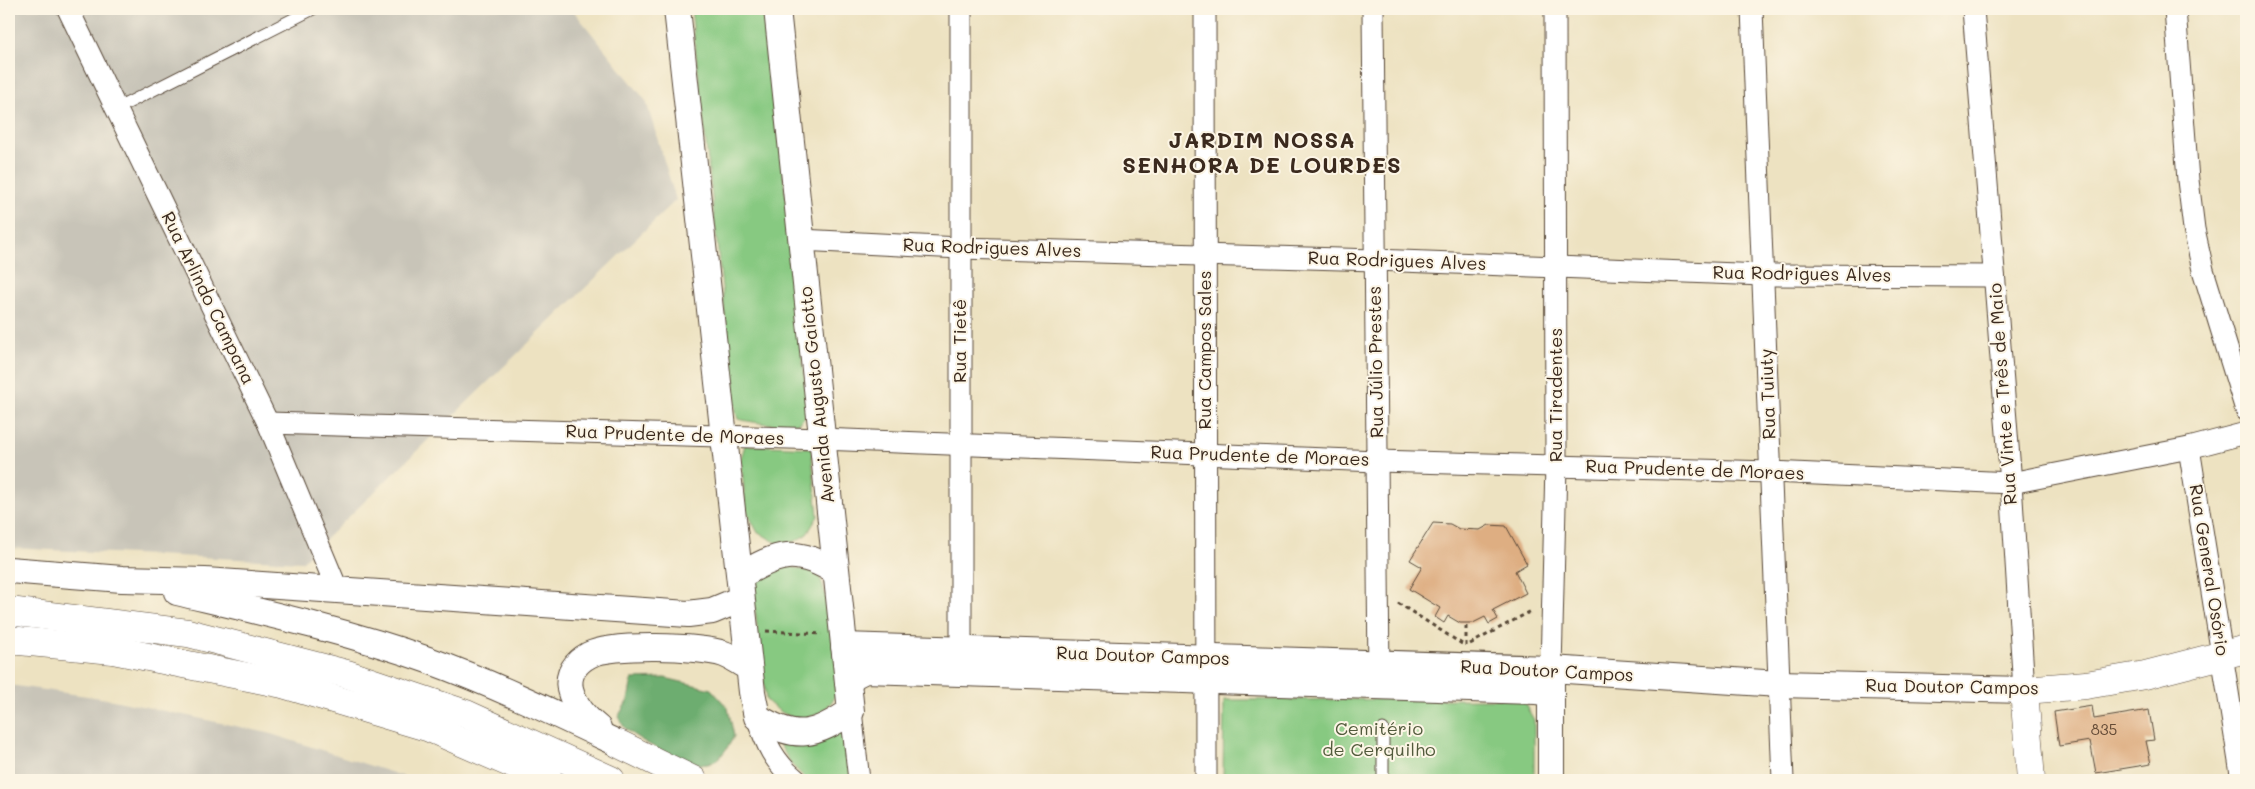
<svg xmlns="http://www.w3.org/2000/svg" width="2255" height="789" font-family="Mali,sans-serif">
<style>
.industrial{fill:#c8c4b8}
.green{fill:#87c981;stroke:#617a50}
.forest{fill:#6dad6f;stroke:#546c46}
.building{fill:#deae82}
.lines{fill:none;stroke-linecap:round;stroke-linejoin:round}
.service-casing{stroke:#564636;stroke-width:13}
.minor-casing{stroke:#564636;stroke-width:23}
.tertiary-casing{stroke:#564636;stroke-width:28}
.secondary-casing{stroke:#564636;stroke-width:29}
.trunk-casing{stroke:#564636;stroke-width:29}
.path{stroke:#564636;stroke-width:3;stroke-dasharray:4 4;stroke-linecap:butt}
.service{stroke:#fff;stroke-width:11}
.minor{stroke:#fff;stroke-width:21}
.tertiary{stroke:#fff;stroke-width:26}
.secondary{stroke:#fff;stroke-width:28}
.trunk{stroke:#fff;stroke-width:28}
.labels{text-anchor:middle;stroke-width:4;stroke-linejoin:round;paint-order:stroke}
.number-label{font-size:15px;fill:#644b37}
.street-label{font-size:18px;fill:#3b2a1e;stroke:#fcf5e5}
.park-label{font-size:18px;fill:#525a3c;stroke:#fcf5e5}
.district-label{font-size:22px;font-weight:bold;letter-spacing:1px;fill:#3b2a1e;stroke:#fcf5e5}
</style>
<rect width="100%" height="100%" fill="#fcf5e5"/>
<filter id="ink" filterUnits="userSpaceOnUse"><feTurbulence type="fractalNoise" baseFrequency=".02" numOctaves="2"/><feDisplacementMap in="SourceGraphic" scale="10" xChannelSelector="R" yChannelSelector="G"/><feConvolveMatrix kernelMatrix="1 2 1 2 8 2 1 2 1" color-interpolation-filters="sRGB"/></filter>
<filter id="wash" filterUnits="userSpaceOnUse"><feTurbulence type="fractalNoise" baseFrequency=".0096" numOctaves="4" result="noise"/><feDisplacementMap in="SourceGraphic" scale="20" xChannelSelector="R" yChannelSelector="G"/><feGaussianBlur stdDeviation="1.12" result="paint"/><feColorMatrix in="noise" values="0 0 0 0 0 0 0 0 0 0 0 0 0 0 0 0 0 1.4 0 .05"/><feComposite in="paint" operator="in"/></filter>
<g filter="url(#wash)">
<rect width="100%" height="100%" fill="#ede2c1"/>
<g class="industrial">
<polygon points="9,9 572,9 646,101 676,200 302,562 9,548"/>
<polygon points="9,685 108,699 268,733 415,780 9,780"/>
</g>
<g class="green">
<path d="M 691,9 L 766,9 L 808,411 C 805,416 803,420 798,423 C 787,428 750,422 738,419 L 736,413 Z"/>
<polygon points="745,445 811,448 818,516 807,534 796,541 784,544 776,543 757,531 746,510 741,459"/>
<path d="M 777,564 L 818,573 C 830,601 832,629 836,659 C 837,667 841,678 840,685 C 837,698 825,712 813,716 C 794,722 780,713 766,700 L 752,583 Z"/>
<polygon points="1522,699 1534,720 1534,780 1223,780 1224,700"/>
<polygon points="842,724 853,780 807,780 791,764 776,738"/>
</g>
<path class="forest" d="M 665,678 L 711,689 L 728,708 L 734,736 C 729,746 720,761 708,764 C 690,768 641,742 627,730 C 623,727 621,721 618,717 L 628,700 L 632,679 Z"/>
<g id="blocks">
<g class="building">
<polygon points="1433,523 1450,524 1459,529 1480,530 1489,525 1506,526 1527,564 1515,571 1526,593 1493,610 1498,619 1489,624 1485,617 1473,623 1460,623 1448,616 1444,623 1435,617 1440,608 1409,589 1422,567 1410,560"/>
<polygon points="2092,706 2094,719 2149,710 2154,740 2146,741 2151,764 2096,773 2090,741 2059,746 2054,712"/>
</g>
</g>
</g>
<g filter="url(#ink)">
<use href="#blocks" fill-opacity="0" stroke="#564636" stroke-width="1"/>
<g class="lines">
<g class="service-casing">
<g id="service">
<polyline points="116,109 313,9"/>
<polyline points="1383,729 1383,780"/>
</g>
</g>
<g class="minor-casing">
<g id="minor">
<polyline points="68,9 268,423 338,591"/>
<polyline points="961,9 961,666"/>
<polyline points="1205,9 1206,780"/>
<polyline points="1373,9 1379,678"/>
<polyline points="1752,9 1783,780"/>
<polyline points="1973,9 2011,483 2024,690"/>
<polyline points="2175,9 2188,180 2194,229 2203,270 2246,410"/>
<polyline points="800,240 960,248 1375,260 1763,275 1994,276"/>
<polyline points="268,423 821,439 1377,461 1771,472 2011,483 2189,448 2246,433"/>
<polyline points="2189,448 2242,780"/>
<polyline points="1551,669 1556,465 1555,9"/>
<polyline points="851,711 859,780"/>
<path d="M 757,717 C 766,744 774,762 796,780"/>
</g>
</g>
<g class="tertiary-casing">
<g id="tertiary">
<path d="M 677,9 L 752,692 L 757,717 C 796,741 815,736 851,711 L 777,9"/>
<polyline points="9,570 122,579 205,581 688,614 712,611 741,599"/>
<path d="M 740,576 C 778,553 796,547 836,572"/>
<path d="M 177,592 C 261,612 347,631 428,660 C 494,684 556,714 619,744"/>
<polyline points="844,646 1551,669 1779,684 2024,690"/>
<polyline points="1551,680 1551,780"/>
<polyline points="848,682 855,675 865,670 1536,691 1545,692 1551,697"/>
<path d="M 598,728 C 585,718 574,705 570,689 C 567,674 576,662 589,655 C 612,643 699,646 724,654 C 732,657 740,663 748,667"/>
</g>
</g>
<g class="secondary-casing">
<polyline id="secondary" points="2031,780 2024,690 2086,685 2145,675 2246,649"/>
</g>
<g class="trunk-casing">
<g id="trunk">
<polyline points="9,611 188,633 347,674 466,714 611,780"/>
<polyline points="9,640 113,650 283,684 427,727 549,780"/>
<polyline points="619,744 693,780"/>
</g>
</g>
<g class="path">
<polyline points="1398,603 1462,644"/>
<polyline points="766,631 822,634"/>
<polyline points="1470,644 1533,610"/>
<polyline points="1466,646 1466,623"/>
</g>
<use href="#service" class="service"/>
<use href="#minor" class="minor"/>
<use href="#tertiary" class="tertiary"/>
<use href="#secondary" class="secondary"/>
<use href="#trunk" class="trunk"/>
</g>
</g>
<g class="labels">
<g class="number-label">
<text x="2104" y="735">835</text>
</g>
<g class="street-label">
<text transform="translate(992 248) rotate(2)" y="6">Rua Rodrigues Alves</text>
<text transform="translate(1397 261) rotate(2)" y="6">Rua Rodrigues Alves</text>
<text transform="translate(1802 274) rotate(1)" y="6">Rua Rodrigues Alves</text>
<text transform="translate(208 298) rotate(64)" y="6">Rua Arlindo Campana</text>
<text transform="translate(960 341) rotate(-90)" y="6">Rua Tietê</text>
<text transform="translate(1205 350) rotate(-90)" y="6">Rua Campos Sales</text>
<text transform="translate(1376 362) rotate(-91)" y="6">Rua Júlio Prestes</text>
<text transform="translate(1768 394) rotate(-92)" y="6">Rua Tuiuty</text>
<text transform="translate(2003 394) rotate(-94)" y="6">Rua Vinte e Três de Maio</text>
<text transform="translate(817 395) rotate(-96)" y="6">Avenida Augusto Gaiotto</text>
<text transform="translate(1556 395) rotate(-90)" y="6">Rua Tiradentes</text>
<text transform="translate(675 435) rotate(2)" y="6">Rua Prudente de Moraes</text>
<text transform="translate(1260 456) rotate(2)" y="6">Rua Prudente de Moraes</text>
<text transform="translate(1695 470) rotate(2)" y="6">Rua Prudente de Moraes</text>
<text transform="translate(2209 570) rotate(81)" y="6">Rua General Osório</text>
<text transform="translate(1143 656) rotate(2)" y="6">Rua Doutor Campos</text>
<text transform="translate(1547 671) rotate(3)" y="6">Rua Doutor Campos</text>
<text transform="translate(1952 687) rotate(1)" y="6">Rua Doutor Campos</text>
</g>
<g class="park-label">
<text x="1379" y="735">Cemitério<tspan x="1379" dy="21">de Cerquilho</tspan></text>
</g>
<g class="district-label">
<text x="1262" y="148">JARDIM NOSSA<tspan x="1262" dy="25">SENHORA DE LOURDES</tspan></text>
</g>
</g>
<rect width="2255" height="789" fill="none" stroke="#fcf5e5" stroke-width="30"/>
</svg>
